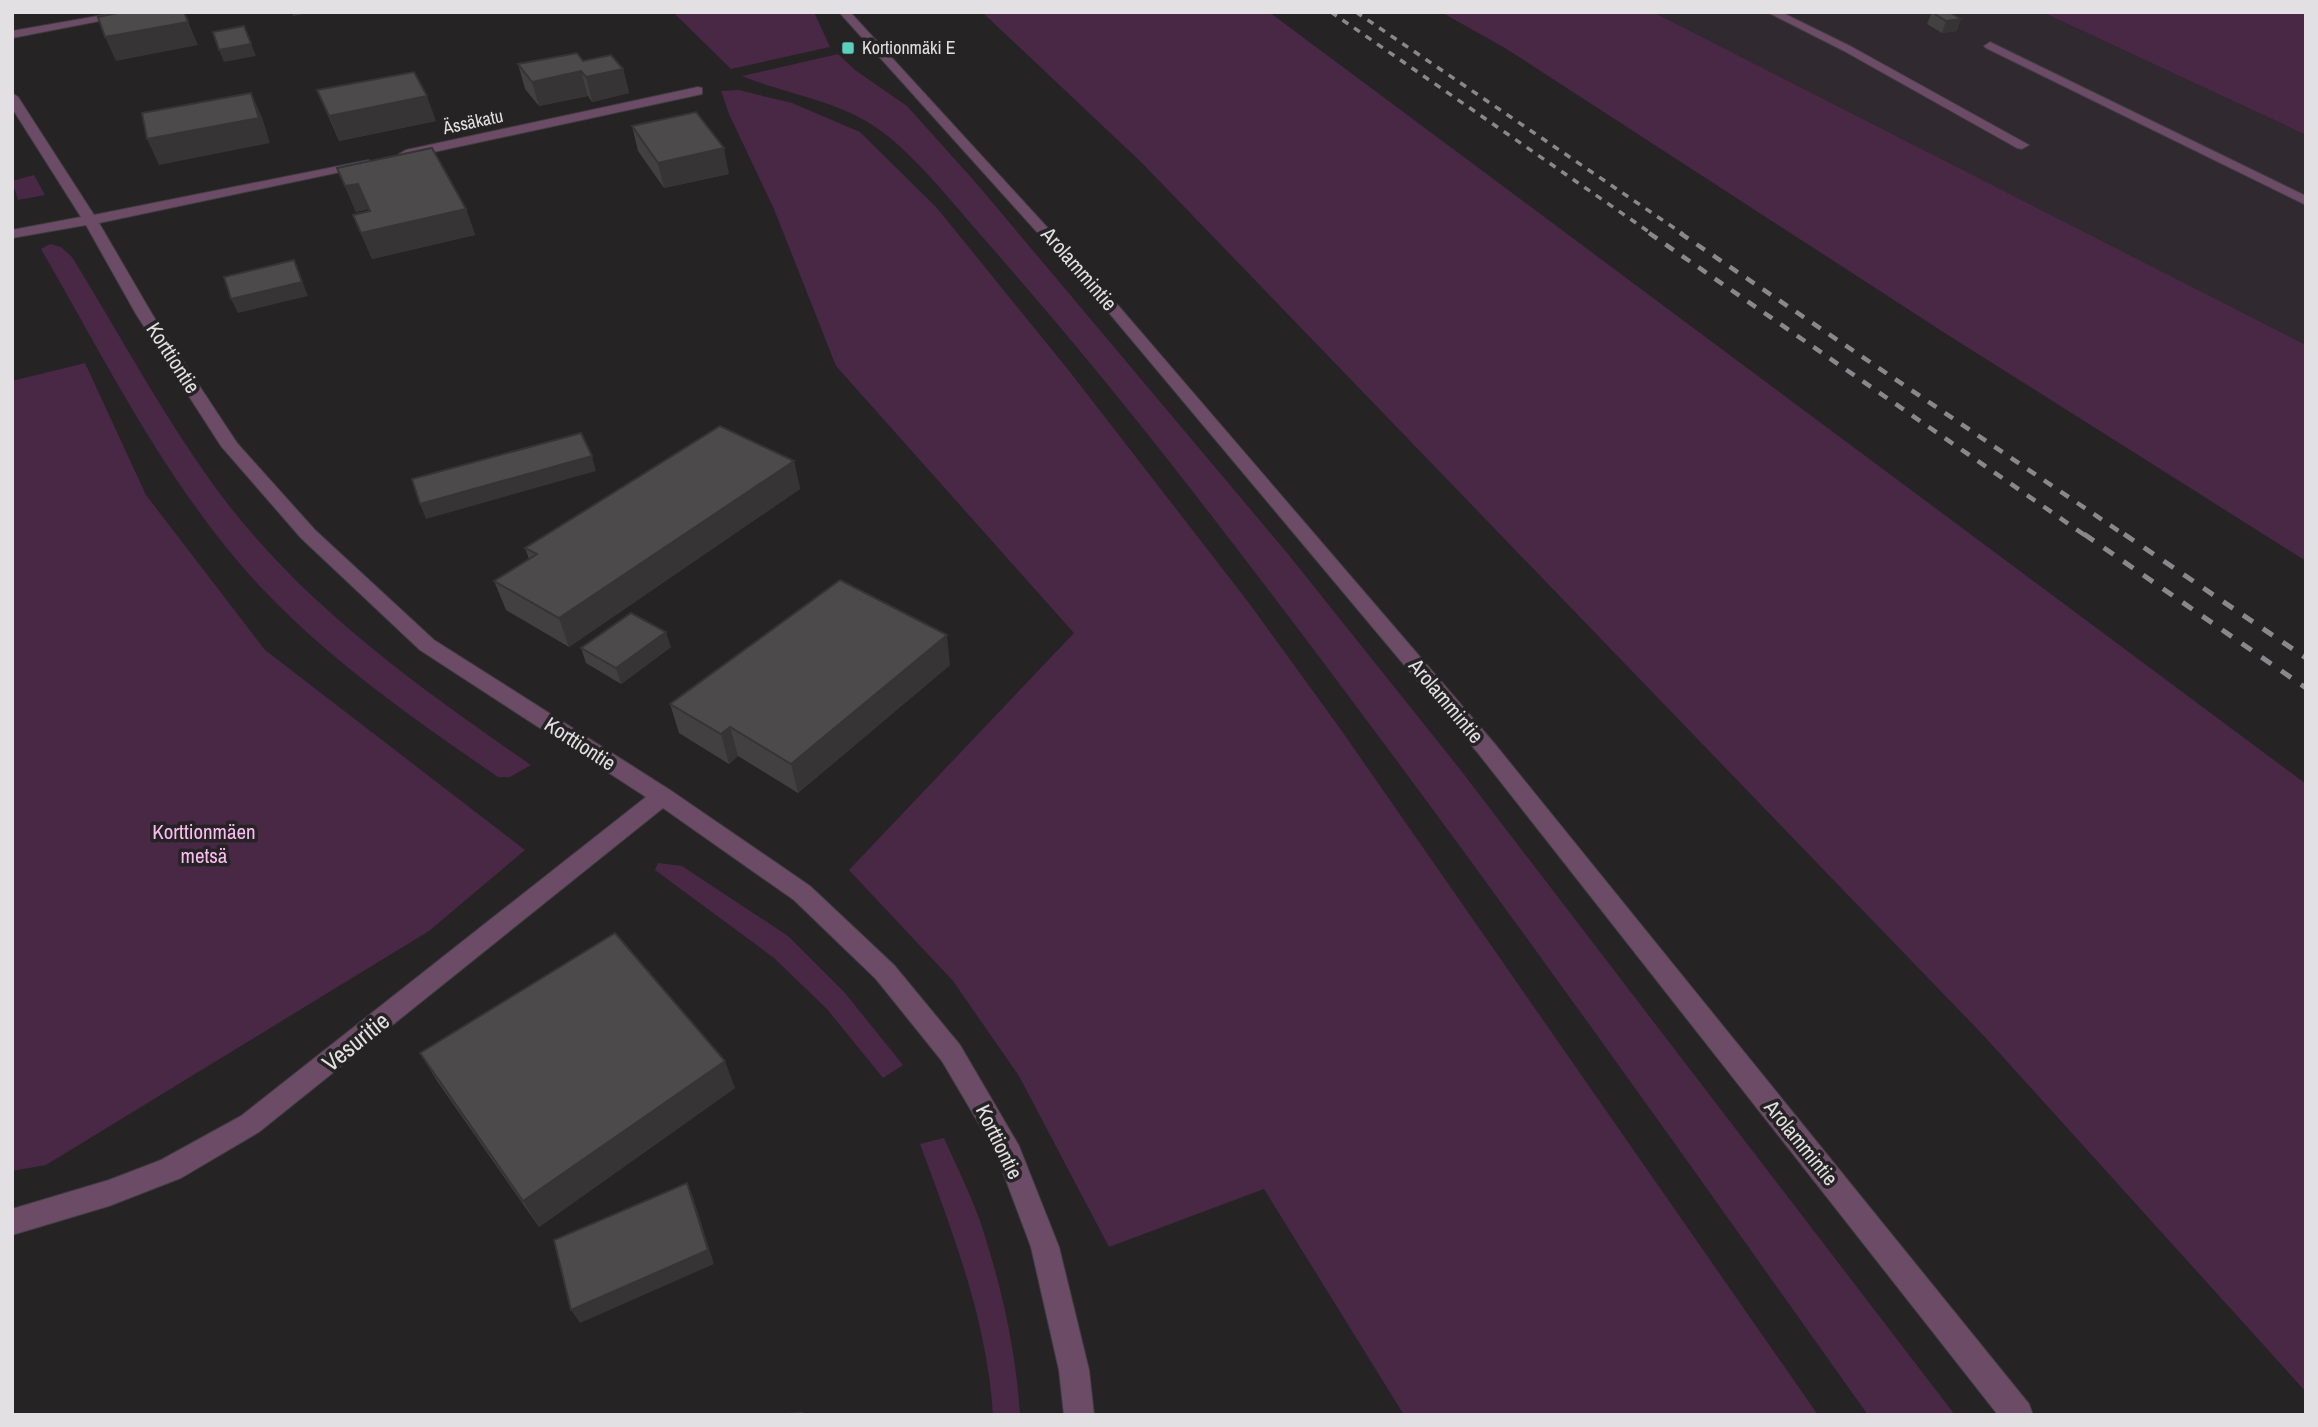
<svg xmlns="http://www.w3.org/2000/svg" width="2318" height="1427" font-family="'Archivo Narrow',sans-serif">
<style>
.built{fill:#30292f}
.green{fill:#482844}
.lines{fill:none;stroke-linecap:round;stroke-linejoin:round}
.minor-casing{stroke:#3f3d3f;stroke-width:2}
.minor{fill:#6c4b67;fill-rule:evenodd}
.rail-far2{stroke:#8a888a;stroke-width:3.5;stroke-dasharray:7 7;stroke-linecap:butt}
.rail-far1{stroke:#8a888a;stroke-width:4.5;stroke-dasharray:10 10;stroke-linecap:butt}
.rail{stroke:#8a888a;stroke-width:5;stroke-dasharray:12 12;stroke-linecap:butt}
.wall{fill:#424041}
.shaded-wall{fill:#363435}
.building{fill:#4d4a4c;stroke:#363435;stroke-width:2}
.poi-dot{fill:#5bcebc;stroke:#252324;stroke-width:2.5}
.labels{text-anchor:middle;stroke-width:7;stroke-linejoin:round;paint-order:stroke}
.far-poi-label{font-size:18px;fill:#e2e0e2;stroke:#252324;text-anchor:start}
.far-street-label{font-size:18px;fill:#e2e0e2;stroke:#252324}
.street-label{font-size:21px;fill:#e2e0e2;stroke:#252324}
.park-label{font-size:21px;fill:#fdbbf3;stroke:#252324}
.near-street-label{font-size:24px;fill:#e2e0e2;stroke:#252324}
</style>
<rect width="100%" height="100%" fill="#252324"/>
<polygon class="built" points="1653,12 2042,12 2306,135 2306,345"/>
<g class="green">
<polygon points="673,12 814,12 830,47 731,69"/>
<polygon points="982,12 1269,12 2306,784 2306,1392 1984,1036 1142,163"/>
<polygon points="1441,12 1653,12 2306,345 2306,561 1951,337 1505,48"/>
<polygon points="2042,12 2306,12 2306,135"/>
<path d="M 838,54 L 855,70 L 907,106 L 977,184 L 1288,554 L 1459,768 L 1955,1415 L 1868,1415 C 1646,1103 1425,790 1190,488 C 1124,403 1056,321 986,241 C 955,206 918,158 881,131 C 840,100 788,95 742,76 Z"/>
<polygon points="739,90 792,103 860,132 937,208 1070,372 1249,603 1339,727 1818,1415 1404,1415 1264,1189 1109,1247 1019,1076 953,981 849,870 1074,633 836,366 774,209 729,114 721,91"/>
<polygon points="34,175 45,195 18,200 12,181"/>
<path d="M 50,244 L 61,247 L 72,257 C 122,338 167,423 224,499 C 307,608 420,688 531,765 L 510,777 L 498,777 C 405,713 313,649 240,564 C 159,469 103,356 41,249 Z"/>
<polygon points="85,363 146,495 265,650 525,850 429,931 46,1165 12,1171 12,381"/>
<polygon points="658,863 682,866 788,936 845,993 903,1065 883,1078 827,1009 774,958 655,870"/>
<path d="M 944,1138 C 956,1165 970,1193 980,1221 C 1001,1284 1016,1349 1020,1415 L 993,1415 C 987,1320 953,1233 920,1144 Z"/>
</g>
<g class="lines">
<g class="minor-casing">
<g id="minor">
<polygon points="121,12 146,12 12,38 12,31"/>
<polygon points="839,12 850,12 1110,296 1494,743 2029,1404 2033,1415 1998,1415 1478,753 1100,302"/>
<polygon points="1767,12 1781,12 1852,47 2029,145 2022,149 2017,148 1844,51"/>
<polygon points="1990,42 2306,196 2306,205 1986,48 1984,46"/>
<polygon points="698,87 702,88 702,94 406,158 399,154 406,150"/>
<polygon points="12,93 18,97 94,215 369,160 369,166 364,167 99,223 152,314 237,443 315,530 434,640 670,790 810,886 894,965 960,1045 1019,1146 1059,1247 1089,1370 1094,1415 1064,1415 1059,1370 1031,1247 995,1151 942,1061 876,979 794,900 663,808 259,1132 181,1178 109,1206 12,1235 12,1209 109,1180 161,1160 241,1116 646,797 420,650 301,538 221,446 136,314 86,225 12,238 12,230 81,217 12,108"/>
</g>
</g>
<use href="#minor" class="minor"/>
<g class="rail-far2">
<polyline points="1331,12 1652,234"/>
<polyline points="1356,12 1683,234"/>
</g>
<g class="rail-far1">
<polyline points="1649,233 2086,536"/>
<polyline points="1680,233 2126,536"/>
</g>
<g class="rail">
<polyline points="2084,534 2306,688"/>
<polyline points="2124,534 2306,658"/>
</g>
</g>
<g class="wall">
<polygon points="1932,12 1949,12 1957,31 1942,33 1927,24"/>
<polygon points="583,61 623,69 629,93 592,102 588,96 539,106 525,89 518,64"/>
<polygon points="317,90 436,121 339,141"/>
<polygon points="632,126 729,174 664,188 638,151"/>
<polygon points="337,168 466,209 475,235 372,259 353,215 369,211 368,209 356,212"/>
<polygon points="794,461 800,489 569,647 506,610 494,581 529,559 525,548"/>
<polygon points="671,647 621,684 586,663 581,648"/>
<polygon points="950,665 798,793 738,756 729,764 679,733 670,704"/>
<polygon points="420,1053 735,1088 539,1227 437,1081"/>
</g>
<g class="shaded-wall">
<polygon points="184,12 198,45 116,61 105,37"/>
<polygon points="292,12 315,12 293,16"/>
<polygon points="1961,19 1957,31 1942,33 1946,21"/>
<polygon points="244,26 256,56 224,62 219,50"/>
<polygon points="623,69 629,93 592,102 586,77"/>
<polygon points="581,71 588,96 539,106 532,82"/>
<polygon points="251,93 262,117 270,143 159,165 147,139"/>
<polygon points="427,96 436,121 339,141 329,116"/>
<polygon points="724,148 729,174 664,188 658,163"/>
<polygon points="358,184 368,209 356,212 345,186"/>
<polygon points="466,209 475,235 372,259 361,233"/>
<polygon points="294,260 308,296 238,313 231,299"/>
<polygon points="592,456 596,471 426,519 420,504"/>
<polygon points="794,461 800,489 569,647 559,618"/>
<polygon points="666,632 671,647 621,684 616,668"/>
<polygon points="947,635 950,665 798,793 791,764"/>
<polygon points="730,727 738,756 729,764 721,734"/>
<polygon points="725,1061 735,1088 539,1227 523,1201"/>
<polygon points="687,1183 693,1197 714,1264 580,1323 571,1310"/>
</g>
<g class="building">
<polygon points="122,12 184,12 188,22 105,37 98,17"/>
<polygon points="1932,12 1949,12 1961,19 1946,21"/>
<polygon points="244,26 251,44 219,50 213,32"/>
<polygon points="577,53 583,61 611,55 623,69 586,77 581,71 532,82 518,64"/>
<polygon points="414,72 427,96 329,116 317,90"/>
<polygon points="251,93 259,118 147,139 142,113"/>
<polygon points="696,112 724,148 658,163 632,126"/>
<polygon points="432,148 466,209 361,233 353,215 370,211 358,184 345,186 337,168"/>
<polygon points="294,260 302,282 231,299 224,277"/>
<polygon points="720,426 794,461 559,618 494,581 537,554 525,548"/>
<polygon points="581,433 592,456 420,504 412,479"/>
<polygon points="840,580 947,635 791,764 730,727 721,734 670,704"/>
<polygon points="631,613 666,632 616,668 581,648"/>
<polygon points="615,933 725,1061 523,1201 420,1053"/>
<polygon points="687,1183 708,1250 571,1310 554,1240"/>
<polygon points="802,1413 802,1415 767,1415"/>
</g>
<rect class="poi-dot" x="841" y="41" width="14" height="14" rx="3.5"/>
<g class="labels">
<g class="far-poi-label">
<text x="862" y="54">Kortionmäki E</text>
</g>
<g class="far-street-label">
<text transform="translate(473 122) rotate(-12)" y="6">Ässäkatu</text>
</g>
<g class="street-label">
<text transform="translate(1079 269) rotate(49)" y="7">Arolammintie</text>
<text transform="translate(173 358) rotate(57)" y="7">Korttiontie</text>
<text transform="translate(1446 701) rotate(50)" y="7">Arolammintie</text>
<text transform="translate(580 744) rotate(33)" y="7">Korttiontie</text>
<text transform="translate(999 1142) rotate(64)" y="7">Korttiontie</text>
<text transform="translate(1801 1143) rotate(51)" y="7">Arolammintie</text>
</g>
<g class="park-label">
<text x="204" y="839">Korttionmäen<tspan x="204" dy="24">metsä</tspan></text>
</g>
<g class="near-street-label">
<text transform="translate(356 1042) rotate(-39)" y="8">Vesuritie</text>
</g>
</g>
<rect width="2318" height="1427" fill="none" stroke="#e2e0e2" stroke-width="28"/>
</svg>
